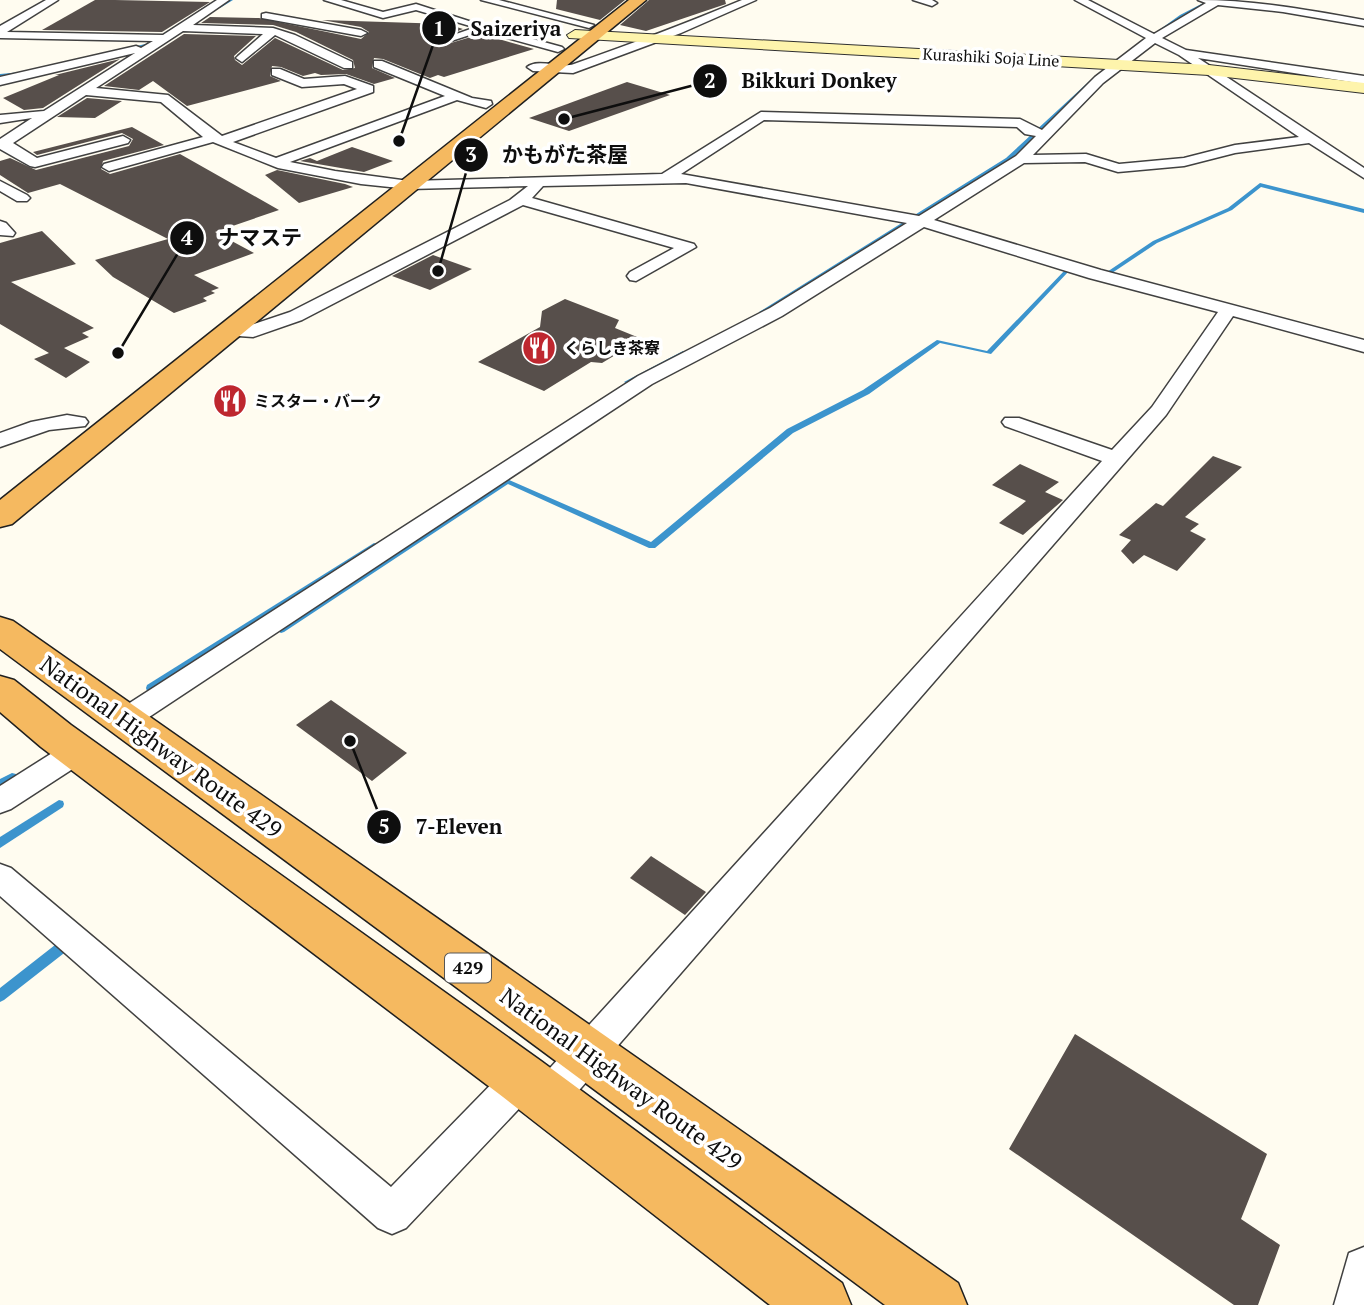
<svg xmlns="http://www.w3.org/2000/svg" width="1364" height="1305" font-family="'PT Serif','Noto Sans JP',serif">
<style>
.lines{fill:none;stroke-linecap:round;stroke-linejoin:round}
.stream{fill:#3c94cd;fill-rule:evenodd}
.building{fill:#574f4b}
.minor-casing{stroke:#414141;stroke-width:3}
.secondary-casing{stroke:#303030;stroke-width:2}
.trunk-casing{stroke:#1f1f1f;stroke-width:3}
.minor{fill:#fff;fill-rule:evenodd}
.secondary{fill:#fef4ac;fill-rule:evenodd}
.trunk{fill:#f5b960;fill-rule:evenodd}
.labels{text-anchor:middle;stroke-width:7;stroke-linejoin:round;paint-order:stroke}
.far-street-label{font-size:16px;fill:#0e0e0e;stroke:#fff}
.far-poi-label{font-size:16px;font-weight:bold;fill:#0e0e0e;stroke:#fff;text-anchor:start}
.shield{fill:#fff;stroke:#565656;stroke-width:2}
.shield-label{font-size:18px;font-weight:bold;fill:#0e0e0e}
.near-street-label{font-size:23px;fill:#0e0e0e;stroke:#fff}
.leader{fill:none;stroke:#0e0e0e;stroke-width:2.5}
.callout-dot{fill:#0e0e0e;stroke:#fff;stroke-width:2.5}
.mark-label{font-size:21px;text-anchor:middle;font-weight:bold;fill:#fff}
.callout-label{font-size:21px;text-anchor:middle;font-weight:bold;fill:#0e0e0e;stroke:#fff;stroke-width:7;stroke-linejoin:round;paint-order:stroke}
</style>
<rect width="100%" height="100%" fill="#fffcf0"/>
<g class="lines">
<g class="stream">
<polygon points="228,0 233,0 220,8 217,7"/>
<polygon points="1209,0 1214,0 1182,17 1151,39 1148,38 1180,15"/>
<polygon points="181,22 184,23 151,45 127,50 125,49 149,43"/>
<polygon points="22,72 20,74 0,76 0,74"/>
<polygon points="1097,74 1101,75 1010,160 763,314 759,314 759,312 1006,158"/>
<polygon points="1260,183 1364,209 1364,213 1261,187 1232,210 1157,243 1109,275 1104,274 1153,241 1228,208"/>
<polygon points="1066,269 1068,270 1068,272 991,354 940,343 869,394 793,433 655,548 649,548 508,484 284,632 281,633 276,630 507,479 651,542 787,429 863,390 937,340 987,351"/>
<polygon points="683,351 685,352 685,354 631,384 628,384 624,382"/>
<polygon points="374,543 377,544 378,546 377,548 155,691 147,691 146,688 147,685"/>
<polygon points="12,773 16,774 17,777 16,780 0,789 0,779"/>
<polygon points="59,800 63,801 64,804 63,807 0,848 0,837"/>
<path d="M 58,935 C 64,937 68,940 70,946 L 68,950 L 4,1000 L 0,1002 L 0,988 L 55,945 L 52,940 L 54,936 Z"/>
</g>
</g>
<g class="building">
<polygon points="95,0 115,0 210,2 162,32 42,30"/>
<polygon points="557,0 625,0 600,20 556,9"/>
<polygon points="649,0 725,0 726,4 646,31 620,25"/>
<polygon points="210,17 259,18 361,39 369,32 361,27 322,20 447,24 463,29 437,39 444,45 481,34 534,49 444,77 438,75 430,78 383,59 374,58 372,68 395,78 374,84 346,74 321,75 315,73 303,76 281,67 272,66 270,76 281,81 187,106 153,81 139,90 104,86 184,34 256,36 234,56 235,60 242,65 275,38 343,70 355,68 353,60 296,32 273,25 201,23"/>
<polygon points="120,59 43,108 24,110 3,98 59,75 55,75"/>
<polygon points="627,82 670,95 569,131 529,118"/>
<polygon points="87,98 122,101 95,118 57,117"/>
<polygon points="132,127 164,145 103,161 101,169 110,174 180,154 279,210 215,232 254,253 194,275 219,288 211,291 215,293 203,298 207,301 174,313 113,277 95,260 168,239 60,184 28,193 0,175 0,161 10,158 36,170 129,146 133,139 122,133 37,155 33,152"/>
<polygon points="352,147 393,161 364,172 300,161 310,158 317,161"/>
<polygon points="277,170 345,184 353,187 299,203 265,175"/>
<polygon points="42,231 76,264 11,282 94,328 82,333 89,337 64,348 90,362 66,378 34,359 49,353 0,324 0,243"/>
<polygon points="433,255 472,269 430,290 392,276"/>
<polygon points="565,299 619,320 615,328 642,339 602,363 591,362 544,391 478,362 540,327 542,311"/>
<polygon points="1213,456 1242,467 1185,517 1199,524 1190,531 1206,539 1177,571 1144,555 1133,564 1121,551 1131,540 1119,535 1156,503 1163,506"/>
<polygon points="1020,464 1059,482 1045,492 1063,500 1023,535 999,523 1026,501 992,485"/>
<polygon points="331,700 407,753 372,781 296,725"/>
<polygon points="651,856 706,892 685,915 630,878"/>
<polygon points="1075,1034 1267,1154 1241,1219 1280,1245 1258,1305 1234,1305 1009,1149"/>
</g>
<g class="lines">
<g class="minor-casing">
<g id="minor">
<path d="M 46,0 L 58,0 L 7,32 L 163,35 L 217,0 L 229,0 L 193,25 L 273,28 L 295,35 L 352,62 L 352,68 L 344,68 L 275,35 L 242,62 L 236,58 L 238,56 L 263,34 L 183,31 L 96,88 L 168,95 L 222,136 L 357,89 L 344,84 L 302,87 L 272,75 L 272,69 L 280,69 L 304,79 L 345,76 L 373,86 L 373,92 L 233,142 L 276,158 L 445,96 L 374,67 L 374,61 L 382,61 L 472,98 L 491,101 L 492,104 L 486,108 L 457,100 L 290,162 L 335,171 L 409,181 L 662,174 L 761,112 L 1020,119 L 1042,130 L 1095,77 L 1146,38 L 1075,0 L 1088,0 L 1154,34 L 1206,3 L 1198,0 C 1254,0 1309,10 1364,20 L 1364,26 L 1283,12 L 1218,5 L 1162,38 L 1186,50 L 1364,76 L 1364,84 L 1198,58 L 1364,168 L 1364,178 L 1309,143 L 1235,153 L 1184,166 L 1118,172 L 1085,162 L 1024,163 L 934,220 L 1101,270 L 1364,340 L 1364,352 L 1233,316 L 1166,415 L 561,1111 L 548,1116 L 535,1111 L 530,1097 L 406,1228 L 392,1234 L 378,1228 L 0,896 L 0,864 L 11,868 L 391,1187 L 509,1066 L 522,1061 L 535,1066 L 540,1079 L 1102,461 L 1005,426 L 1002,422 L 1005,418 L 1019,418 L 1112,450 L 1152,407 L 1218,312 L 1089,278 L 924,227 L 782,316 L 652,384 L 134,727 L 124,730 L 114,727 L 110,720 L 114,713 L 638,376 L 770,308 L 907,223 L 686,183 L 543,186 L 532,198 L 694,244 L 696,247 L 636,281 L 630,280 L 627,276 L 630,272 L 674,248 L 523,205 L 302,320 L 253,337 L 224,335 L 221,331 L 224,327 L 251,325 L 290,312 L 510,200 L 528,186 L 409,189 L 361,184 L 278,168 L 213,142 L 109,171 L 102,167 L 104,164 L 203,137 L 161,102 L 86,95 L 13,143 L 37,158 L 123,136 L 130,140 L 128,143 L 35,167 L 30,166 L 0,149 L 0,139 L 32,118 L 0,123 L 0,115 L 44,111 L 135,53 L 0,85 L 0,77 L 136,46 L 141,48 L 153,41 L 0,38 L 0,26 ZM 1155,43 L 1179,55 L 1299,137 L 1235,145 L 1184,158 L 1119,164 L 1086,154 L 1033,155 L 1103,83 ZM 764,120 L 1017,127 L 1025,134 L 1036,136 L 1016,156 L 919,216 L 681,174 Z"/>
<polygon points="324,0 341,0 383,12 416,4 475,23 470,26 416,10 383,18"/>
<polygon points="481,0 499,0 594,25 589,28"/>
<path d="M 742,0 L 756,0 L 681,33 L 573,73 L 533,71 L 527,67 C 539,58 560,69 574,64 C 631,44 687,23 742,0 Z"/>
<polygon points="913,0 932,0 937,3 932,6"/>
<polygon points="266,13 361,30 367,33 361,36 262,18 262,14"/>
<polygon points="482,25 562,47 564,49 558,52 482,31 445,43 439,40"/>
<polygon points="0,181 27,195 30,198 27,201 17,201 0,191"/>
<polygon points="0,221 6,223 15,233 13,236 0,235"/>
<polygon points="67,415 85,418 88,422 85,426 49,430 0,447 0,433 31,422"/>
<polygon points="78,740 88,743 92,751 88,759 11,809 0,813 0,786 68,743"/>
<polygon points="1364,1247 1364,1305 1334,1305 1349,1253"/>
</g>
</g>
<g class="secondary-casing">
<polygon id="secondary" points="575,30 1209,65 1364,83 1364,93 1209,75 569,38 567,35"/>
</g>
<g class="trunk-casing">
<g id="trunk">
<polygon points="629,0 646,0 12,524 0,527 0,500"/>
<polygon points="0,617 13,621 958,1283 967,1305 885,1305 0,649"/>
<polygon points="0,676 14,680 71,725 541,1061 842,1283 851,1305 770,1305 503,1097 41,747 0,712"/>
</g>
</g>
<use href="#minor" class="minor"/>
<use href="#secondary" class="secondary"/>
<use href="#trunk" class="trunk"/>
</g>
<defs>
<g id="restaurant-disc" transform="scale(1.75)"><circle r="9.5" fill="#be272f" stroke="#fff"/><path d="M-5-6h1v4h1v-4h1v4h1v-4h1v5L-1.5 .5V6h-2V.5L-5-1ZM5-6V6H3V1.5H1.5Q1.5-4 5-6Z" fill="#fff"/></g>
</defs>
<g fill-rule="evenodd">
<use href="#restaurant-disc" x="539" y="348"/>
<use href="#restaurant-disc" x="230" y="401"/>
</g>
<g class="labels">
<g class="far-street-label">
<text transform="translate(991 57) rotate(3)" y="6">Kurashiki Soja Line</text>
</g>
<g class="far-poi-label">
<text x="564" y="354">くらしき茶寮</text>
<text x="254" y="407">ミスター・バーク</text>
</g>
<rect class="shield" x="445" y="953.5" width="46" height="29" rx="5"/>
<g class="shield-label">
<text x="468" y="974">429</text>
</g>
<g class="near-street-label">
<text transform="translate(161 747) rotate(36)" y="8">National Highway Route 429</text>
<text transform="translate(621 1079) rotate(36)" y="8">National Highway Route 429</text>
</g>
</g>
<path class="leader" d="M399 141L439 28M564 119L710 81M438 271L471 155M118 353L187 238M350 741L384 827"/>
<g class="callout-dot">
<circle cx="399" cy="141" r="7"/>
<circle cx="564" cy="119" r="7"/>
<circle cx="438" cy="271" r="7"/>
<circle cx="118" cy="353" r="7"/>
<circle cx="350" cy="741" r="7"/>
<circle cx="439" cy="28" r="18"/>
<circle cx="710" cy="81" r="18"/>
<circle cx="471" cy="155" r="18"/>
<circle cx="187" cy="238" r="18"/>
<circle cx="384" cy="827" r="18"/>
</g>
<g class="mark-label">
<text x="439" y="36">1</text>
<text x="710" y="88">2</text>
<text x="471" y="162">3</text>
<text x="187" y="245">4</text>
<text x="384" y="834">5</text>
</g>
<g class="callout-label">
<text x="516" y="36">Saizeriya</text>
<text x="819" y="88">Bikkuri Donkey</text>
<text x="565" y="162">かもがた茶屋</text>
<text x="260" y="245">ナマステ</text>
<text x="459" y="834">7-Eleven</text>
</g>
</svg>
